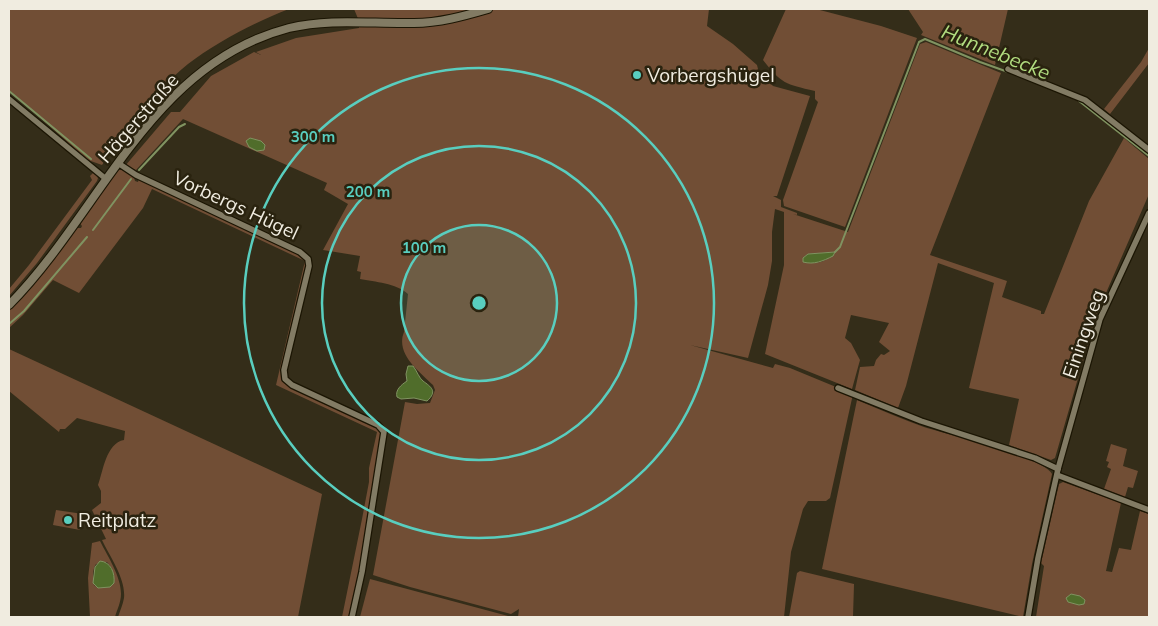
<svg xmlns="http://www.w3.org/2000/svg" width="1158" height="626" font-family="Mulish,sans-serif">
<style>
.green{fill:#714e35;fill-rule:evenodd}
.water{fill:#506d2b;stroke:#809361}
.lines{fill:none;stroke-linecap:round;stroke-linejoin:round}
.stream{stroke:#809361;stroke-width:2}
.street-casing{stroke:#1b1503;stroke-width:8}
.secondary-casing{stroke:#1b1503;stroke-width:10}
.street{stroke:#827b64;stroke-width:5.5}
.secondary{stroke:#827b64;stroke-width:8}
.ring{fill:none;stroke:#59cebf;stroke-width:2.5}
.poi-dot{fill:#59cebf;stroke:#2a230f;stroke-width:2}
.labels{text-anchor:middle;stroke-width:5;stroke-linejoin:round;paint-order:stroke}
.poi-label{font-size:19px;fill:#f0ece0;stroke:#2a230f;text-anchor:start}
.street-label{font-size:19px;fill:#f0ece0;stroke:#2a230f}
.water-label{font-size:20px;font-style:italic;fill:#b1dc7f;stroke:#2a230f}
.centre{fill:#59cebf;stroke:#2a230f;stroke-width:2.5}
.ring-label{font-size:15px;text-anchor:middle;font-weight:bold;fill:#59cebf;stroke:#2a230f;stroke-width:5;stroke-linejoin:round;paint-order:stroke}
</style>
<rect width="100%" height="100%" fill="#342d19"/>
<g class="green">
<path d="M 9,9 L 289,9 C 257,21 215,43 188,64 C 154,91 127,130 102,165 L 88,160 L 9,90 Z"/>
<path d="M 354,9 L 709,9 L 707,26 L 733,44 L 757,65 L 760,77 L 765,78 L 773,86 L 810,96 L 777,196 L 773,196 L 781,200 L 781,207 L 797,213 L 797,215 L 793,214 L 848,232 L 920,44 L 926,42 L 1001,73 L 930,255 L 1007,281 L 1002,297 L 1041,311 L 1041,314 L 1044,314 L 1089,201 L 1124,138 L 1149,159 L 1149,194 L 1096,316 L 1055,458 L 1051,460 L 1009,445 L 1019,399 L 969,388 L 994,283 L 938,263 L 906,386 L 898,408 L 855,390 L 860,367 L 874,366 L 876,360 L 881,354 L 884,355 L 890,351 L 879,342 L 889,323 L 851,315 L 845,338 L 851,343 L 860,360 L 852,389 L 765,354 L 784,265 L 784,212 L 775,209 L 772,232 L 772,261 L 768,285 L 748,358 L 690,345 L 773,368 L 775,364 L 790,368 L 853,394 L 830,498 L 826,501 L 808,501 L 803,509 L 791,552 L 784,617 L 518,617 L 519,609 L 511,614 L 410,587 L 373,575 L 405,402 L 417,404 L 430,403 L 435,390 L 433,385 C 420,372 395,354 404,332 L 408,294 C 396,283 375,282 360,279 L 361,272 L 357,271 L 360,256 L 323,250 L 348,204 L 324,190 L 327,183 L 183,119 L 136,170 L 125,166 L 171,112 L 180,112 L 211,76 L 254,52 L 261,55 L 256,52 L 296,38 L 359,28 L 359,21 ZM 833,252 C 823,265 817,264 803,258 L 808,254 Z"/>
<path d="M 786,9 L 816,9 L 881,26 L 917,38 L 845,227 L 784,206 L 783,200 L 818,102 L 815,99 L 815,91 C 785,84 782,84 763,60 Z"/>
<polygon points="908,9 1008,9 995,65 921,35 923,32"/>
<polygon points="1149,48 1149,63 1110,114 1104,109 1141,62"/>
<polygon points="117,170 122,170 133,174 135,181 138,182 139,178 298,253 306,260 307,263 282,377 378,426 382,432 361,572 350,617 342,617 362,519 369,482 369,468 377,432 276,385 305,261 152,189 143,208 79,293 53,280 23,315 9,328 9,310 43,272 76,228 81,228 82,226 79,222"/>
<polygon points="94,172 98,178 97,181 37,263 9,296 9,289 29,265 92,180 90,176"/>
<path d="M 9,349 L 322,494 L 298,617 L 118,617 C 120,611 123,604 124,598 C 126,579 110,557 102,540 L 106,539 L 92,510 L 101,503 L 101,491 L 98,485 C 103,472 106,443 124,440 L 125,431 L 77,418 L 65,429 L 60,429 L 59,432 L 9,391 Z"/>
<path d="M 857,400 C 879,409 902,419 924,427 C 946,434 1045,458 1052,474 L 1032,564 L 1023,617 L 822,569 Z"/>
<polygon points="1111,444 1127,449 1123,466 1138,471 1133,488 1128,487 1125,497 1104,489 1111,469 1107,467 1109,462 1106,461"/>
<polygon points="1063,482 1121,503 1106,571 1112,572 1119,548 1131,550 1140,511 1149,514 1149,617 1036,617 1044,566 1041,563 1059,484"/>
<polygon points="56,510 83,514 80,530 53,525"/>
<path d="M 100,541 C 108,557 121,576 121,594 C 121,602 117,610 115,617 L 90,617 L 88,578 L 92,543 ZM 107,562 L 112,569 L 111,586 L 98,588 L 94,585 C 93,577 92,571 96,564 Z"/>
<polygon points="800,571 854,584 853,617 789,617 797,573"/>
<polygon points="370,579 512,617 360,617"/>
</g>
<g class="water">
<polygon points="250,138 261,141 265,145 264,150 257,151 249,147 246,141"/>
<path d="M 835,252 L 833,256 C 823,261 814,265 803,262 L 803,258 L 808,254 Z"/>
<path d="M 408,366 L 413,366 C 417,371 419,378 423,381 C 431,387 438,391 427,401 L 414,398 L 401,399 L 397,397 C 395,390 401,385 407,381 L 406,374 Z"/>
<path d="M 100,561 C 111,562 115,573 114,583 L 110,587 L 98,588 L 93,583 L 95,567 Z"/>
<polygon points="1071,594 1080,596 1085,600 1084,604 1079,605 1068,602 1066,598"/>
</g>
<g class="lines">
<g class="stream">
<polyline points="9,91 91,159"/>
<polyline points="1079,101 1149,156"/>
<polyline points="139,170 179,127 185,124"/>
<polyline points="93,230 131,179"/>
<polyline points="835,252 840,247 919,42 925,39 980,62 1008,72"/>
<polyline points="9,324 24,311 87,237"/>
</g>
<g class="street-casing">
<g id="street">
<polyline points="1008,69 1085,100 1149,150"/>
<polyline points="9,99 106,179"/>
<polyline points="118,163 136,175 300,252 308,259 309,266 284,370 285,379 292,385 378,425 384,432 362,572 352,617"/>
<polyline points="838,388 921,421 1035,458 1058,469"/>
<polyline points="1057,475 1149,510"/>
<polyline points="1028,617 1038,558 1058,469 1100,319 1149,213"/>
</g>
</g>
<g class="secondary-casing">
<path id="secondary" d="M 9,305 C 101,212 150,64 289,28 C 331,18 371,24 414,23 C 439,23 464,16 488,9"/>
</g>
<use href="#street" class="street"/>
<use href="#secondary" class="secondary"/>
</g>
<circle cx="479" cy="303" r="78" fill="#59cebf" fill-opacity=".12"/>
<g class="ring">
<circle cx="479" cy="303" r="78"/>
<circle cx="479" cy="303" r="157"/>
<circle cx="479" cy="303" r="235"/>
</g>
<g class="poi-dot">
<circle cx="637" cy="75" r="5"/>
<circle cx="68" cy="520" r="5"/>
</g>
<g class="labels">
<g class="poi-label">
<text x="647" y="82">Vorbergshügel</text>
<text x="78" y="527">Reitplatz</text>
</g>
<g class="street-label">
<text transform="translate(138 118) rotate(-49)" y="7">Hägerstraße</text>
<text transform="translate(236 205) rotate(25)" y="7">Vorbergs Hügel</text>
<text transform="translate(1083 334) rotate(-71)" y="7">Einingweg</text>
</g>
<g class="water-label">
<text transform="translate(996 52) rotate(22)" y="7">Hunnebecke</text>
</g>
</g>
<circle cx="479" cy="303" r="8" class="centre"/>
<g class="ring-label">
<text x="313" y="142">300 m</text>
<text x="368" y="197">200 m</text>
<text x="424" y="253">100 m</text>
</g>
<rect width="1158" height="626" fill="none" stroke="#f0ece0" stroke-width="20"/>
</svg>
